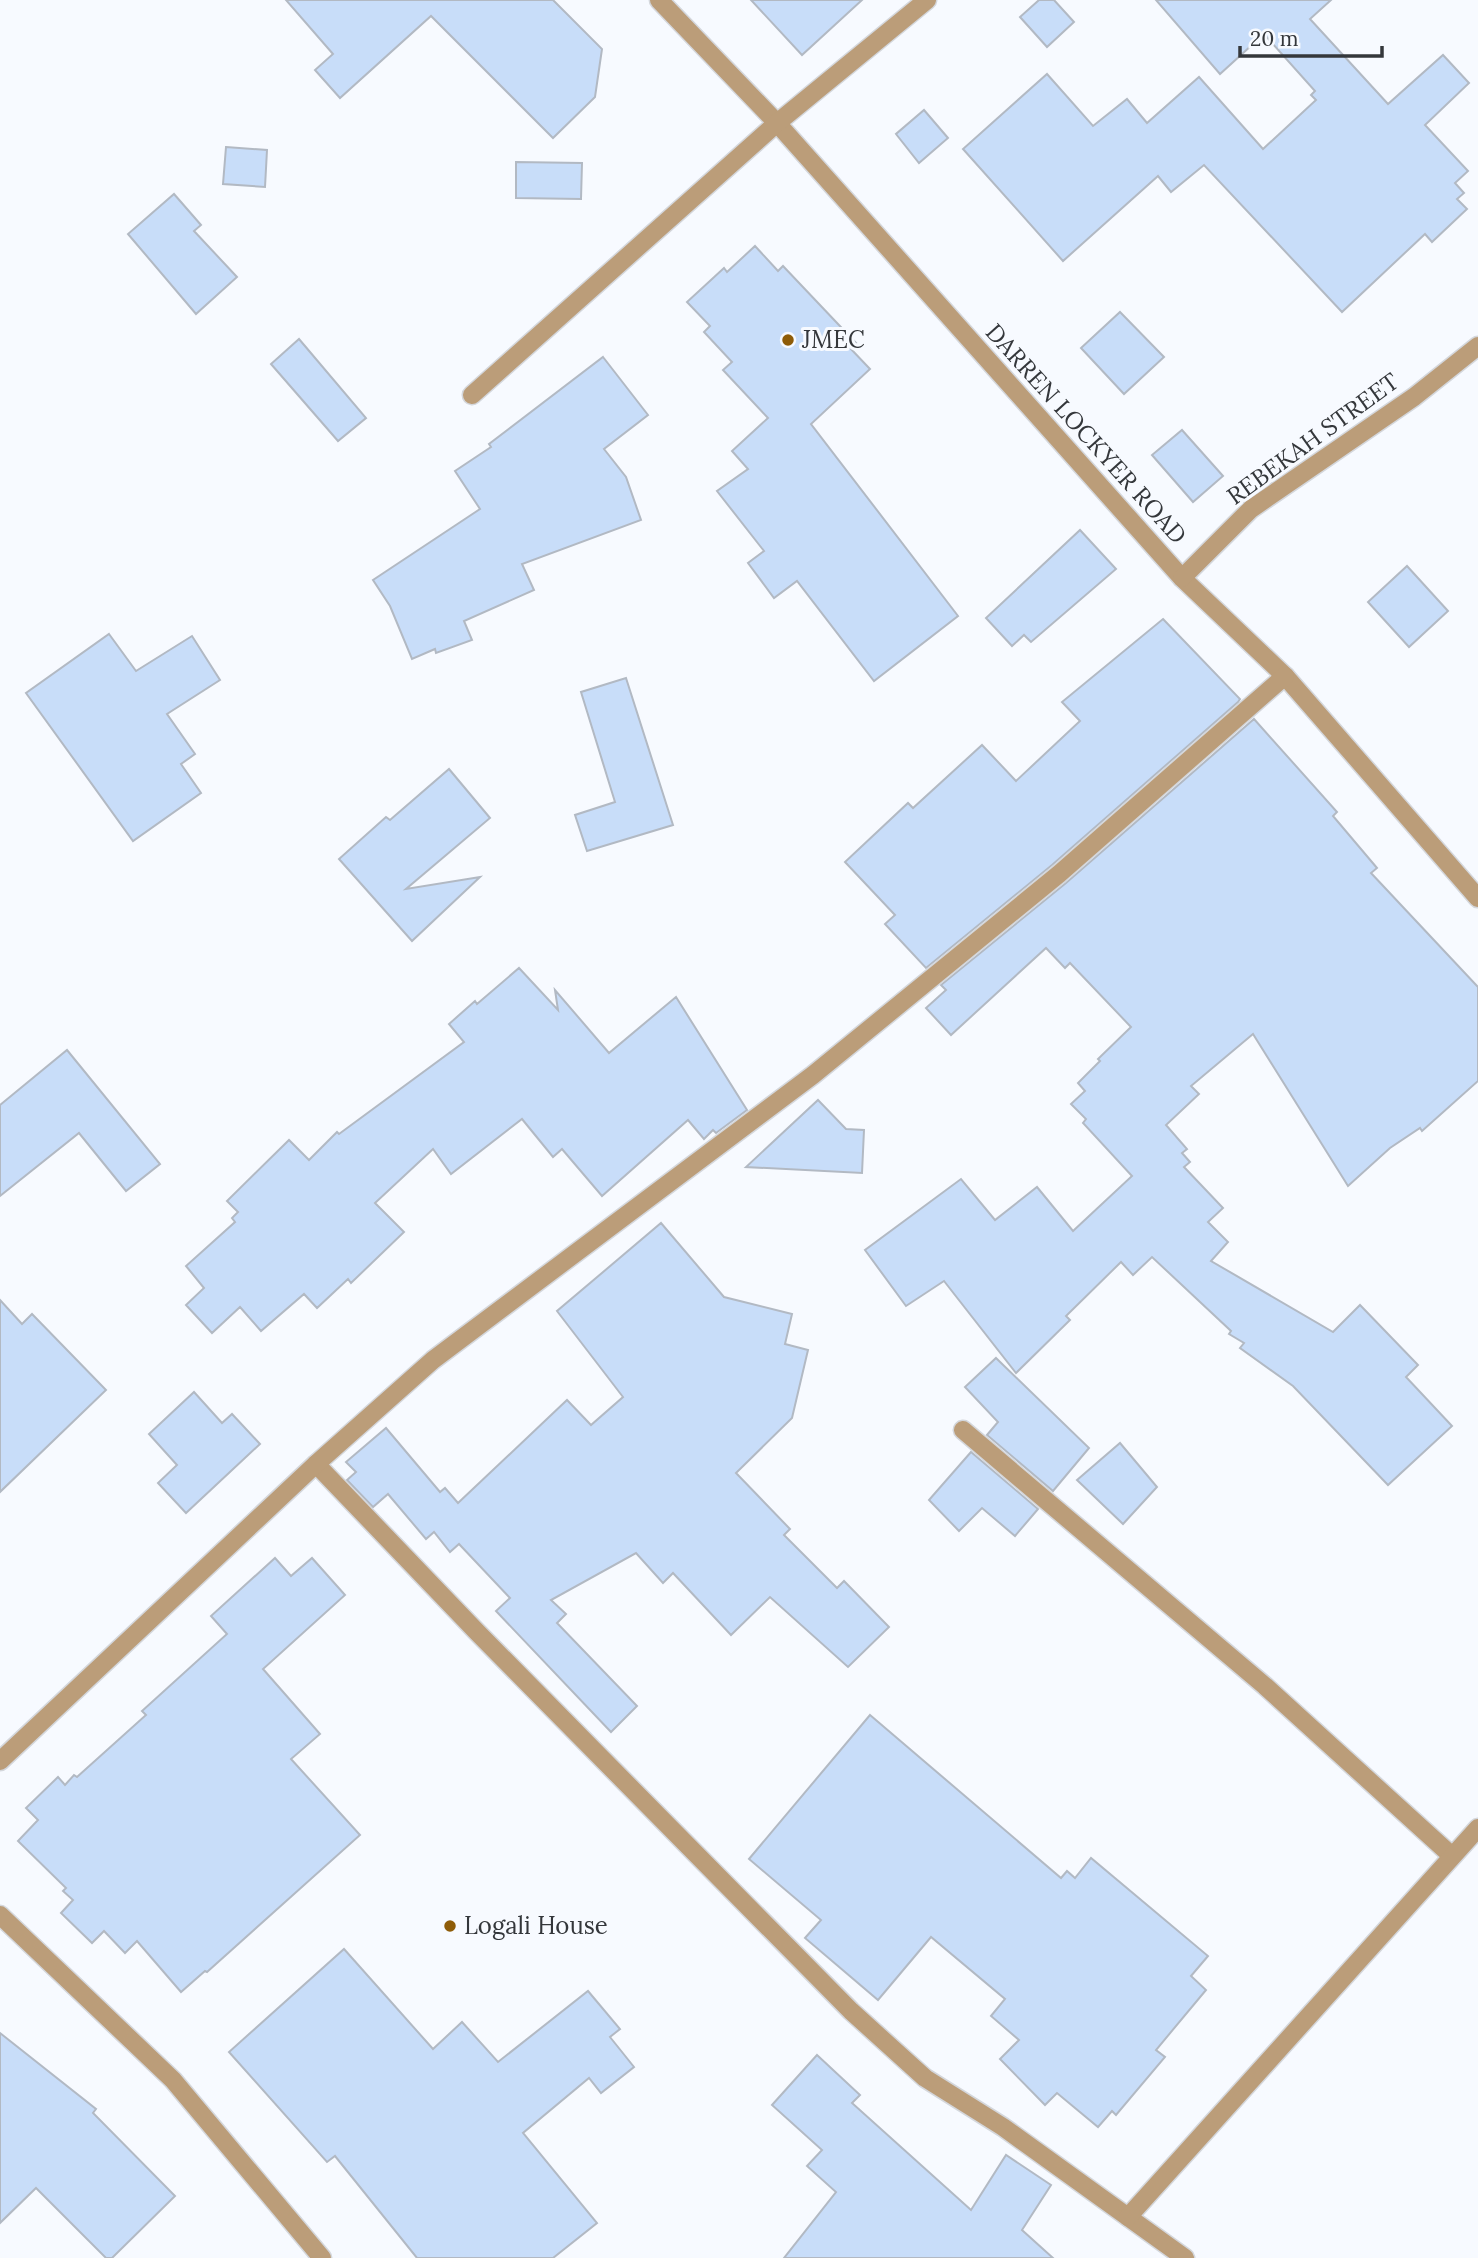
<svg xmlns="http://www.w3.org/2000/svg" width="1478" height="2258" font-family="Lora,serif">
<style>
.building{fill:#c8ddf9;stroke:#b2b9c3;stroke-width:2}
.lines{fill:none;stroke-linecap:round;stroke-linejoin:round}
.minor-casing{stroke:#d4d7dc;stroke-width:21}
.minor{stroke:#bb9d79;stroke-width:18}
.poi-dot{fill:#8e5c08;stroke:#f7faff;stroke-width:2.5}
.labels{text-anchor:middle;stroke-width:6;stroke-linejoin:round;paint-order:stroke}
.poi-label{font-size:24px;fill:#34373b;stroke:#f7faff;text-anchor:start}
.street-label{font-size:24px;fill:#34373b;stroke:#f7faff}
</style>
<rect width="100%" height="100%" fill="#f7faff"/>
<g class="building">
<polygon points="286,0 553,0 602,49 595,97 553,138 431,16 340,98 315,70 333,54"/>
<polygon points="751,0 862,0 802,55"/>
<polygon points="1039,0 1054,0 1074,22 1047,47 1020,17"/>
<polygon points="1156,0 1331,0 1310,19 1388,104 1443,55 1469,83 1425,125 1468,171 1455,183 1464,193 1457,199 1467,209 1432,242 1425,234 1342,312 1204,165 1171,192 1158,176 1063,261 963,149 1047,74 1093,126 1127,99 1147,123 1199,77 1263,149 1316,100 1311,95 1315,91 1264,34 1220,74"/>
<polygon points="924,110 948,138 919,163 896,134"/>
<polygon points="226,147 267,150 265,187 223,184"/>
<polygon points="516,162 582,163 581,199 516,198"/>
<polygon points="174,194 201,225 194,231 237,277 196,314 128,234"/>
<polygon points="755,246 778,271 783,266 856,343 850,348 870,369 811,424 958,616 874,681 797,581 774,598 748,563 764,551 717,491 748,469 732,451 768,418 723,370 732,362 704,332 710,326 687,302 724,268 727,272"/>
<polygon points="1120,312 1164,357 1124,394 1081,348"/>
<polygon points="299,339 366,418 338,441 271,364"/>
<polygon points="603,357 648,415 604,449 626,477 641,520 522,564 534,590 464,621 472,640 436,653 435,649 412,659 390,606 373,580 480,509 455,471 491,447 489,444"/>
<polygon points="1182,430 1223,476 1193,502 1152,455"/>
<polygon points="1080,530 1116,569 1031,642 1024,635 1012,646 986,618"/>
<polygon points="1407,566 1448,611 1409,647 1368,602"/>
<polygon points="1163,619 1240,699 1238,702 1052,865 926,968 885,924 895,915 845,862 908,803 913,808 982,745 1016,781 1080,721 1062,702"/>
<polygon points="109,634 136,671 192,636 220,680 167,714 195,754 181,764 201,793 133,841 26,693"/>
<polygon points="626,678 673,825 587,851 575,815 615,802 581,692"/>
<polygon points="1254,719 1337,812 1333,816 1377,868 1371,873 1478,987 1478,1081 1422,1131 1420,1128 1390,1148 1348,1186 1253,1034 1191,1086 1199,1094 1166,1125 1187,1149 1182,1153 1190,1162 1184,1167 1223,1208 1208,1222 1228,1242 1211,1261 1333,1332 1360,1305 1418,1365 1406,1377 1452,1426 1388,1485 1293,1386 1240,1348 1244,1343 1229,1334 1231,1331 1152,1257 1133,1275 1121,1262 1066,1316 1070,1320 1016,1373 944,1281 906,1306 865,1250 961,1179 995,1220 1037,1187 1073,1231 1132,1176 1083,1123 1086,1119 1071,1104 1085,1091 1078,1083 1100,1061 1098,1059 1131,1027 1070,963 1065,968 1046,948 951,1035 926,1008 946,990 941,985 1066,883"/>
<polygon points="449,769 490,818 406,889 480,877 412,941 339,859 386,817 390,820"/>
<polygon points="519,968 558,1010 555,990 609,1053 676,997 747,1110 716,1133 713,1130 704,1139 688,1120 602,1196 562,1149 553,1157 522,1119 451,1174 433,1149 375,1203 404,1232 351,1283 348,1279 317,1308 304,1294 261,1331 240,1307 212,1333 186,1305 204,1288 186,1266 235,1222 232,1218 238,1212 227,1201 289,1140 309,1160 337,1132 339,1134 464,1042 449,1024 475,1001 477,1004"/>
<polygon points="67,1050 160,1164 126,1191 79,1133 0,1196 0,1105"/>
<polygon points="818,1100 846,1129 864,1130 862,1173 746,1167"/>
<polygon points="661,1223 724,1297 792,1314 785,1344 808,1350 792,1418 736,1473 790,1529 784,1535 837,1588 844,1581 889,1627 848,1667 770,1597 731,1635 673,1573 663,1583 636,1553 551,1600 566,1614 557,1623 637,1706 611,1732 496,1611 510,1598 459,1544 450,1552 434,1532 426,1539 388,1494 373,1507 347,1480 356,1472 346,1462 386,1428 440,1492 445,1488 458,1503 567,1400 591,1425 623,1397 557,1311"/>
<polygon points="0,1300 22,1324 32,1314 106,1390 0,1492"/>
<polygon points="996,1358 1089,1448 1053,1491 987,1435 998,1422 965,1387"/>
<polygon points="194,1392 222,1423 232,1414 260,1444 186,1513 158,1483 177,1465 149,1434"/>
<polygon points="1120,1443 1157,1487 1123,1524 1077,1480"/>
<polygon points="971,1452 1038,1509 1015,1536 982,1508 959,1531 929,1500"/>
<polygon points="275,1558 291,1576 312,1558 345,1595 263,1669 320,1734 291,1759 360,1835 207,1972 205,1971 181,1992 137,1941 125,1953 104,1931 92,1943 61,1913 73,1900 63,1891 66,1888 18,1841 38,1820 26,1808 58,1777 65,1785 74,1775 77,1777 146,1715 142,1711 227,1634 211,1616"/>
<polygon points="870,1715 1061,1878 1067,1871 1075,1878 1091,1858 1208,1956 1191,1976 1206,1990 1156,2050 1165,2057 1116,2115 1112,2111 1098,2127 1057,2093 1045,2105 1000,2059 1019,2040 991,2016 1005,1999 931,1937 878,2000 805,1938 821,1920 749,1859"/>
<polygon points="344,1949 433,2049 462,2022 498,2062 588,1991 620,2029 610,2037 634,2067 601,2093 589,2078 523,2133 597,2223 553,2258 417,2258 335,2156 327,2162 229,2052"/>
<polygon points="0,2033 96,2109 93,2113 175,2196 112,2258 106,2258 36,2188 0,2223"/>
<polygon points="817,2055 860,2095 852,2103 971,2210 1006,2155 1051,2185 1022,2230 1053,2258 784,2258 836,2192 807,2166 822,2150 772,2105"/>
</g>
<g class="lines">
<g class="minor-casing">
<g id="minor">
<polyline points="659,0 777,123 1182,578 1285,676 1478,898"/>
<polyline points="472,395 777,123 927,0"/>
<polyline points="1182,578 1251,509 1414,397 1478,346"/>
<polyline points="963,1430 1265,1686 1452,1856"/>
<polyline points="316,1464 477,1632 851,2011 925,2078 1003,2127 1185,2258"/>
<polyline points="0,1761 316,1464 433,1360 813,1075 1059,874 1285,676"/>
<polyline points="0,1915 173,2080 322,2258"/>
<polyline points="1128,2217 1478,1828"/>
</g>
</g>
<use href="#minor" class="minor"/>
</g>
<g class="poi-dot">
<circle cx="788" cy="340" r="7"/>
<circle cx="450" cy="1926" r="7"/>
</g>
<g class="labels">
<g class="poi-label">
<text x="802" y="348">JMEC</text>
<text x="464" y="1934">Logali House</text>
</g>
<g class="street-label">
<text transform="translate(1086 434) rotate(48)" y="8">DARREN LOCKYER ROAD</text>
<text transform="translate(1313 439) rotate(-36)" y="8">REBEKAH STREET</text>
</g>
</g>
<path d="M1240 46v10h142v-10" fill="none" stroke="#34373b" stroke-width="3.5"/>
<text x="1250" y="46" font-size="21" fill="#34373b" stroke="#f7faff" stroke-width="5" paint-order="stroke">20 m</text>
</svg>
